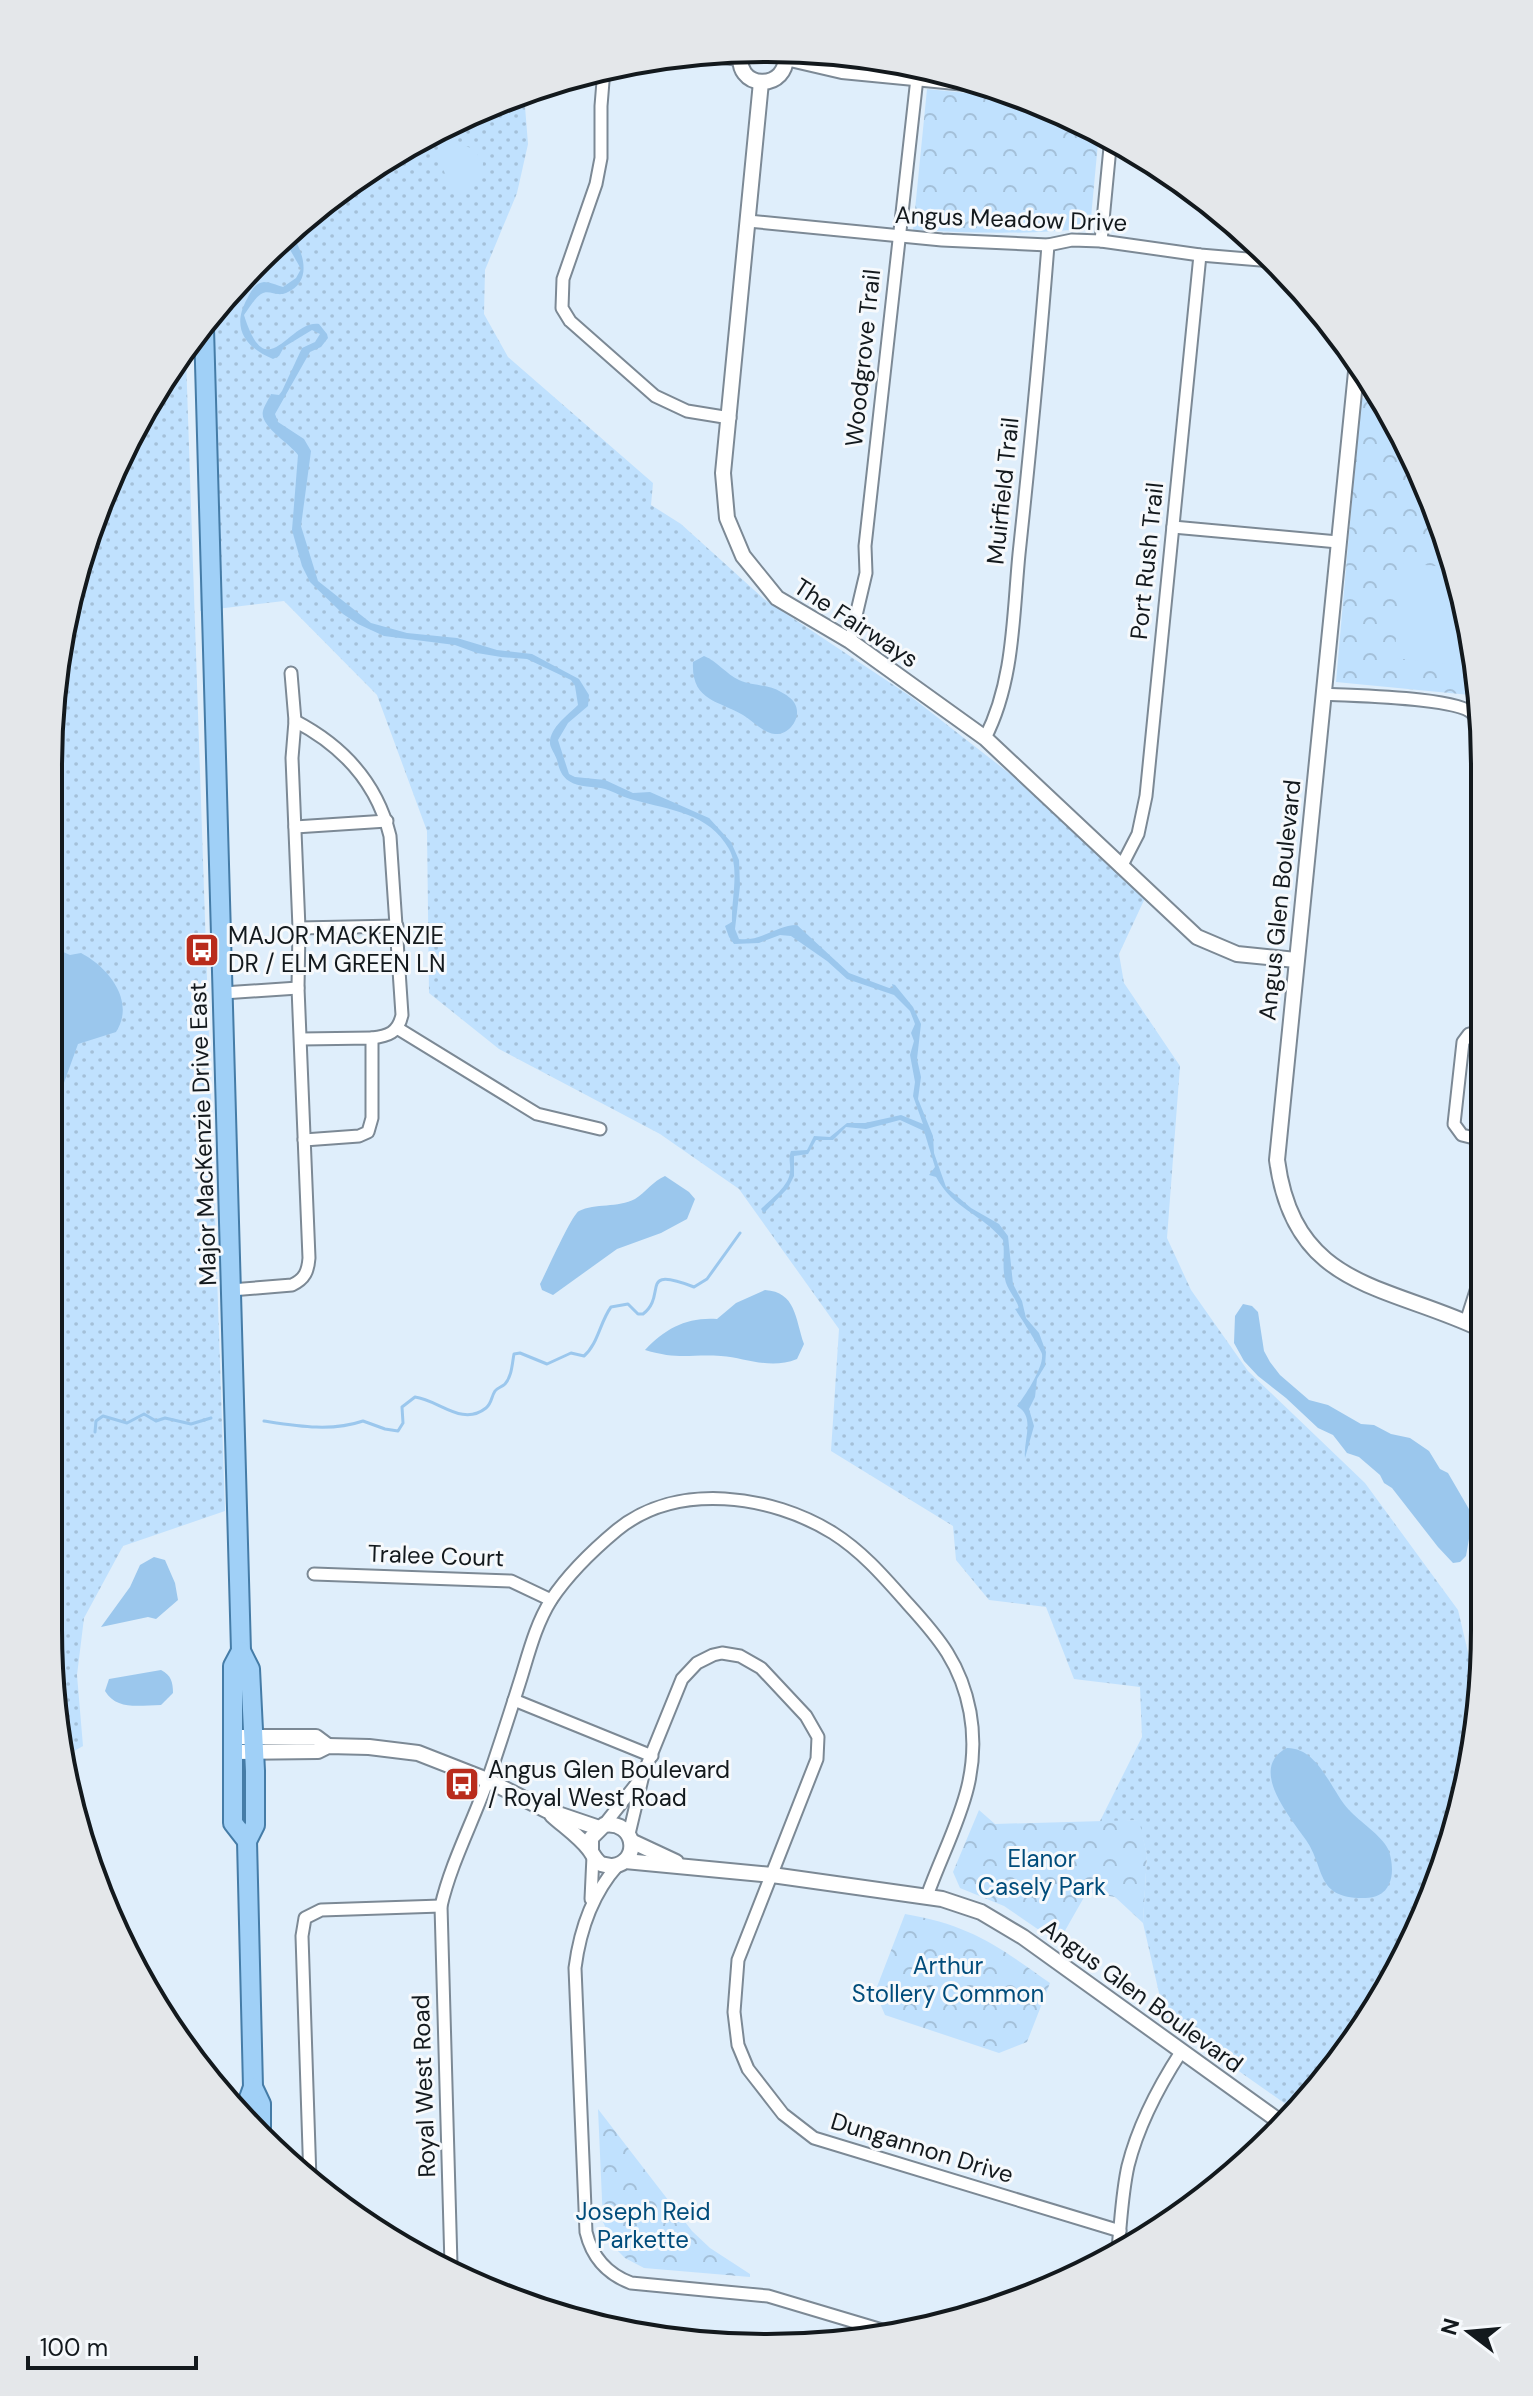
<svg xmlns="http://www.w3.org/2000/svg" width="1533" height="2396" font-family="'DM Sans',sans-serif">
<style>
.grass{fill:url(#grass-dots)}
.park{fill:url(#park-crowns)}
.pitch{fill:#c0e1fe}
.water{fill:#9bc7ed}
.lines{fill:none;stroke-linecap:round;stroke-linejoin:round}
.stream{stroke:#9bc7ed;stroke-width:3}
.minor-casing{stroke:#7c8995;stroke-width:15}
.tertiary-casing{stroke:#7c8995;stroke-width:18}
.primary-casing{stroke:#457ca7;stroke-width:22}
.minor{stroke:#fff;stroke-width:11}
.tertiary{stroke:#fff;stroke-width:14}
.primary{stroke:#a0d0f7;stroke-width:18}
.labels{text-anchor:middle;stroke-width:6;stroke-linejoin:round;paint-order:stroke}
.street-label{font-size:24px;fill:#13191d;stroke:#f6f9fc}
.poi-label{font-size:24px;fill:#13191d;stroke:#f6f9fc;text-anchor:start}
.park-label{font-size:24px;fill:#004c7b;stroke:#f6f9fc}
.rim{fill:none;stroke:#13191d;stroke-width:4}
</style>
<defs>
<pattern id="grass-dots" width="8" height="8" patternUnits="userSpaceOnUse" patternTransform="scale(2)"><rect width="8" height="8" fill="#c0e1fe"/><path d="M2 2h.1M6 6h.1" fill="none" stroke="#a4c0d9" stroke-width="1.8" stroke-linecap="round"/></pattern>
<pattern id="park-crowns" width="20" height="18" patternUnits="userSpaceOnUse" patternTransform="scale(2)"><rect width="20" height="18" fill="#c0e1fe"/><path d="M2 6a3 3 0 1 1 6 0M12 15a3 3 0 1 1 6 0" fill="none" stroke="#a4c0d9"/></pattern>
</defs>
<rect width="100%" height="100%" fill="#dfeefb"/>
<g class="grass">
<polygon points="524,94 528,144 517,193 485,270 484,314 508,357 653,483 651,505 681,524 764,599 910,696 1027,787 1145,898 1119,954 1124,983 1180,1066 1167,1238 1191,1290 1248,1371 1365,1483 1458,1610 1479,1699 1479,1723 1430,1905 1307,2103 1297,2112 1165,2019 1143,1923 1147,1855 1138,1820 1099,1823 1142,1737 1140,1687 1074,1679 1046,1607 989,1600 956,1560 953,1526 831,1451 839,1329 739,1189 660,1134 499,1049 429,993 427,831 377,695 284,601 200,611 198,338 226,293 329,197 448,122"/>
<polygon points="186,358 225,1511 123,1546 84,1618 77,1675 83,1746 69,1754 48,1629 54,672 103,491"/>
</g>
<g class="park">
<path d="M 927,89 L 1026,99 L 1099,132 L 1090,228 C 1031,235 973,233 913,230 Z"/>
<polygon points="1361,398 1380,399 1411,449 1461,581 1480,696 1336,682"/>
<polygon points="979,1810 995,1824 1139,1820 1147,1855 1143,1923 1115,1897 1087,1892 1058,1943 1004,1906 960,1888 953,1872"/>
<path d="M 905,1914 C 970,1925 998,1946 1050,1983 L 1027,2042 L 999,2053 L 885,2015 L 875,1992 Z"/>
<polygon points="598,2109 692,2231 710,2248 750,2274 750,2277 644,2268 625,2258 616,2249 603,2222"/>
</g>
<g class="pitch">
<path d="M 453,142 L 474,149 L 483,163 C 482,175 474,190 463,195 L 452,191 L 439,159 L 442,147 Z"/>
<polygon points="1404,563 1456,568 1461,581 1475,667 1394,658"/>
</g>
<g class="water">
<path d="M 291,232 C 303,252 314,281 286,293 C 276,297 269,289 261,294 C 254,299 249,308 244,315 C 267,389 288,320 319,324 L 327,334 L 328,338 L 321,347 L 310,352 L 275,414 L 278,422 L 304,439 L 311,451 L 301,526 L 318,581 L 371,623 L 407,633 L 457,638 L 497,650 L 532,654 L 579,679 L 589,695 L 588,706 L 568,723 L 558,740 L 569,774 L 575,777 L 605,780 L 633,793 L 650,792 L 709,818 L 731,842 L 739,860 L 740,886 L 735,929 L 739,939 C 760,942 777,925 797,925 L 849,973 L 889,988 L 893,988 L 892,984 L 895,985 L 913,1007 L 921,1024 L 917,1059 L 921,1077 L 918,1099 L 933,1136 L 934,1153 L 946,1187 L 971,1208 L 999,1224 L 1008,1236 L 1013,1284 L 1022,1301 L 1026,1318 L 1039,1333 L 1046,1352 L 1045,1366 L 1037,1379 L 1035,1397 L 1029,1409 L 1034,1426 L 1025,1458 C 1023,1440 1036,1417 1017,1406 C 1025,1396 1044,1367 1042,1354 C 1041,1349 1019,1315 1015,1309 L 1019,1308 C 1016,1298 1007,1290 1005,1279 C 1002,1267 1005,1253 1003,1240 C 981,1213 954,1210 936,1177 L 929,1175 L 935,1167 L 924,1131 L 900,1120 L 866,1129 L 846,1127 L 833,1140 L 816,1140 L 808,1154 L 794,1156 L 794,1176 L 788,1188 L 764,1213 L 761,1209 C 771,1199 789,1186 790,1172 C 791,1164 788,1159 791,1151 L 807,1150 L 814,1136 L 830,1137 L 847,1123 L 865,1123 L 901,1115 L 923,1124 L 913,1096 L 915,1082 L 910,1055 L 914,1041 L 911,1033 L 915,1024 L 910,1011 L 894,995 L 847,979 L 827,961 L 791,936 L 780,935 L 759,943 L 734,944 L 729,937 L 725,926 L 732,922 C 731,900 740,869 729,849 C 709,813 670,810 634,800 C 624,798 615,792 605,789 C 594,786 579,788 569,781 C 561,776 559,768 557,760 C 555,754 551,749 550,744 C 549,728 568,715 578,705 L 575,686 L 571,680 L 527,659 L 501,657 L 477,653 L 455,645 L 384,636 L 358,624 L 343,614 L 310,582 L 302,566 L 292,530 L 298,455 C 291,444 259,426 263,411 C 264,406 269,399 271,394 L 279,395 L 282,391 L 302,348 L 315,342 L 320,334 L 312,330 L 284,347 L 279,356 L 273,359 C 245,347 231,328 247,299 C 251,292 254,283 264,282 C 269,282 277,285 283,287 L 296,278 L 301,269 L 284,239 Z"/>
<path d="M 704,656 C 717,661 726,674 739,680 C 752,686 768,684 781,692 C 785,694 793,699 795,704 C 802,717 790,735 775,734 C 763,733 753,721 743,715 C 718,700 691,701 693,662 Z"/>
<path d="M 52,947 L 70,955 L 81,953 C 108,967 136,1001 116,1032 L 78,1044 L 61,1091 L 51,1108 Z"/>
<path d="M 665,1176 L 689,1192 L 695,1199 L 687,1219 L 661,1233 L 617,1249 L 553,1295 L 542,1290 L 540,1284 C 546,1273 572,1214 579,1211 C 595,1203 618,1208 635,1199 C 646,1192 653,1181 665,1176 Z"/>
<path d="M 765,1290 C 796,1292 795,1318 804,1344 L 797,1359 C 770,1370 747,1358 721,1356 C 690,1354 678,1360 645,1350 C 666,1328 687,1317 717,1319 L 736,1303 Z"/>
<polygon points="1243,1304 1252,1306 1258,1312 1264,1351 1270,1362 1280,1375 1309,1400 1328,1405 1361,1424 1374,1425 1391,1434 1410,1438 1429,1451 1440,1469 1448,1473 1473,1516 1466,1556 1460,1562 1453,1563 1438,1547 1392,1488 1384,1483 1380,1475 1359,1457 1347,1453 1333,1435 1318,1428 1286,1398 1258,1376 1244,1361 1234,1343 1235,1316"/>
<polygon points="154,1557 165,1560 175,1583 178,1600 156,1619 148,1617 101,1627 130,1587 140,1565"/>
<path d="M 161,1670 C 171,1675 173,1682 173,1693 L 161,1705 C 140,1705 117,1711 105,1691 L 109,1679 Z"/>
<path d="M 1287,1748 C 1319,1748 1331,1791 1349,1810 C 1359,1821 1382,1836 1388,1849 C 1392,1858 1394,1875 1389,1884 C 1385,1894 1375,1898 1365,1898 C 1315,1899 1326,1869 1306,1840 C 1291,1818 1247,1768 1287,1748 Z"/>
</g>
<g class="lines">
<g class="stream">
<path d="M 264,1421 C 297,1426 331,1432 363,1421 L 385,1429 L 398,1431 L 403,1423 L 402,1407 L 415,1397 C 439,1400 462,1427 486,1408 C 492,1403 491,1397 495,1391 C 497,1388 502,1387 505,1384 C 512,1376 512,1364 514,1354 L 520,1353 L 547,1364 L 571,1353 L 584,1356 C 598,1344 600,1322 611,1307 L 628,1304 L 638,1314 L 643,1314 C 668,1295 637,1265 694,1287 L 707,1279 L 740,1233"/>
<polyline points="95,1432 96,1421 103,1416 127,1423 144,1414 156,1421 165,1418 191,1424 211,1418"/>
</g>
<g class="minor-casing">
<g id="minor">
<polyline points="604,69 601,106 601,158 596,184 563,279 562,308 570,321 655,396 687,411 730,418"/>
<polyline points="748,221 942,240 1048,245 1072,240 1101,241 1200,255 1273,261"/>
<polyline points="1101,241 1111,137"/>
<polyline points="1173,527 1338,542"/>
<polyline points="850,641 866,573 865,546 917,78"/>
<path d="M 1323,694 C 1351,696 1458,697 1473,714 C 1481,723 1481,733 1483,744 L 1483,867"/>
<path d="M 295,721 C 343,746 377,783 390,836 L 402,1015 C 398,1033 388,1036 372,1038"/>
<path d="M 985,738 C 1014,682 1013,615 1019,554 C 1030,451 1040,348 1048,245"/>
<polyline points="295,827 387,821"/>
<polyline points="1121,867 1138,834 1146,796 1200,255"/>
<polyline points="299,928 397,926"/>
<polyline points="223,993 298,988"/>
<polyline points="397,1028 537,1114 600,1129"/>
<polyline points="301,1039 372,1038 372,1118 368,1132 359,1136 304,1140"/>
<polyline points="1482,1140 1462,1135 1454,1124 1463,1042 1469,1034 1482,1033"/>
<path d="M 231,1290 L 292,1285 C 305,1279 308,1271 309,1258 L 298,988 L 299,928 L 292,758 L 295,721 L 291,673"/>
<polyline points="1466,1322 1481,1275"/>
<polyline points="314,1574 511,1581 551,1600"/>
<polyline points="514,1700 652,1756"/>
<polyline points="604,1825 638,1782"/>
<polyline points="629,1834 643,1775 682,1679 697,1663 713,1655 722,1653 740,1656 761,1668 806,1716 818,1737 817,1759 738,1960 734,2012 738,2045 748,2069 783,2114 814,2138 1120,2231"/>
<path d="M 618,1865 C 592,1894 580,1929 575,1968 L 586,2232 C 592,2257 607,2274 631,2283 L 768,2296 L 882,2330"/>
<polyline points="591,1899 593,1856"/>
<polyline points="310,2180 302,1936 305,1918 321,1910 441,1906"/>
<path d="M 1118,2248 C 1121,2221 1122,2193 1128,2166 C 1138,2126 1159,2086 1181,2052"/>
<path d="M 451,2265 L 441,1906 C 451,1863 472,1824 487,1782 C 499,1747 510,1713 521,1678 C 529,1652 536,1624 551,1600 C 569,1573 593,1550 617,1530 C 677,1481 772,1495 833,1533 C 863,1552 885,1578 908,1604 C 939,1638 961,1664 970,1712 C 983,1784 950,1832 927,1896"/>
</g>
</g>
<g class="tertiary-casing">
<g id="tertiary">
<path d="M 742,50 C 730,91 792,93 785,52"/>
<polyline points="696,53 740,58"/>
<polyline points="786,58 842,71 997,86"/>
<polyline points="761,82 723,473 727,518 743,556 777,598 850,641 985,738 1197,937 1237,954 1296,960"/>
<path d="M 1357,362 L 1277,1160 C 1294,1289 1386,1284 1481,1329"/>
<polyline points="233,1737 316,1737 328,1746"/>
<polyline points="233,1752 318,1751 328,1746 369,1747 418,1753 487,1780 546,1810 599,1828"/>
<path d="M 552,1815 C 564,1826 579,1836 589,1849 C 593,1854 595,1860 601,1864 C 605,1865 609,1866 613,1866 C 641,1862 636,1820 604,1825 L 591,1838 L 591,1851"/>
<polyline points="631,1841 676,1862"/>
<polyline points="625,1861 772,1875 942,1899 981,1912 1023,1937 1283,2124"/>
</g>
</g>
<g class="primary-casing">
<g id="primary">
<polyline points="204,328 241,1651 250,1669 255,1771 255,1825 247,1841 253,2087 261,2104 261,2127"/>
<polyline points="241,1651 233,1666 233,1823 247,1841"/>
<polyline points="245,2109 253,2087"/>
</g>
</g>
<use href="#minor" class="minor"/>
<use href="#tertiary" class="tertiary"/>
<use href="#primary" class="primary"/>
</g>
<defs>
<g id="bus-square" transform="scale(1.8)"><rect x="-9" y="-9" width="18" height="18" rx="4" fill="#b92c1c" stroke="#f6f9fc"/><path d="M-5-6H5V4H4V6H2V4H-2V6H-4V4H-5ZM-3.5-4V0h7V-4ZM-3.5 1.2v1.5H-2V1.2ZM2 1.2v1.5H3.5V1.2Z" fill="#fff"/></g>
</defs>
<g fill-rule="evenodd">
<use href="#bus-square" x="202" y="950"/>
<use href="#bus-square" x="462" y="1784"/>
</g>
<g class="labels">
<g class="street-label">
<text transform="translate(1011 219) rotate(2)" y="8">Angus Meadow Drive</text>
<text transform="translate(863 358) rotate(-84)" y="8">Woodgrove Trail</text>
<text transform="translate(1003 491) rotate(-84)" y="8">Muirfield Trail</text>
<text transform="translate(1147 561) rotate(-84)" y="8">Port Rush Trail</text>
<text transform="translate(856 623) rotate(33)" y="8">The Fairways</text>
<text transform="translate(1280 900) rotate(-84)" y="8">Angus Glen Boulevard</text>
<text transform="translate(203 1134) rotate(-92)" y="8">Major MacKenzie Drive East</text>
<text transform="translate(436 1556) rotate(2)" y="8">Tralee Court</text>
<text transform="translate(1142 1996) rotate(36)" y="8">Angus Glen Boulevard</text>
<text transform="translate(424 2086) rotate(-92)" y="8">Royal West Road</text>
<text transform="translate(922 2148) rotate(17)" y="8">Dungannon Drive</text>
</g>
<g class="poi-label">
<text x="228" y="944">MAJOR MACKENZIE<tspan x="228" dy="28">DR / ELM GREEN LN</tspan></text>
<text x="488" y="1778">Angus Glen Boulevard<tspan x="488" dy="28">/ Royal West Road</tspan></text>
</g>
<g class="park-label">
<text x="1042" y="1867">Elanor<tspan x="1042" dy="28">Casely Park</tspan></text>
<text x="948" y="1974">Arthur<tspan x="948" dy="28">Stollery Common</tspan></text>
<text x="643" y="2220">Joseph Reid<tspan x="643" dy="28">Parkette</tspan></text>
</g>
</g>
<path d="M0 0H1533V2396H0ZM766 62H767A704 704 0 0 1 1471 766V1630A704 704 0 0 1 767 2334H766A704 704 0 0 1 62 1630V766A704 704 0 0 1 766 62Z" fill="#e4e7ea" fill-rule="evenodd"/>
<path class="rim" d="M766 62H767A704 704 0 0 1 1471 766V1630A704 704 0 0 1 767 2334H766A704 704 0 0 1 62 1630V766A704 704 0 0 1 766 62Z"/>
<g transform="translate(1469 2332) rotate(286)" stroke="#f6f9fc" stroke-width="6" paint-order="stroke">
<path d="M0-6L14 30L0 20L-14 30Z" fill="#13191d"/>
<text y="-12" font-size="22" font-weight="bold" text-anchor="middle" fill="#13191d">N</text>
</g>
<path d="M28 2356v12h168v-12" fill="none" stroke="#13191d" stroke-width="4"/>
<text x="40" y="2356" font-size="24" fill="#13191d" stroke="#f6f9fc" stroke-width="6" paint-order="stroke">100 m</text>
</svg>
